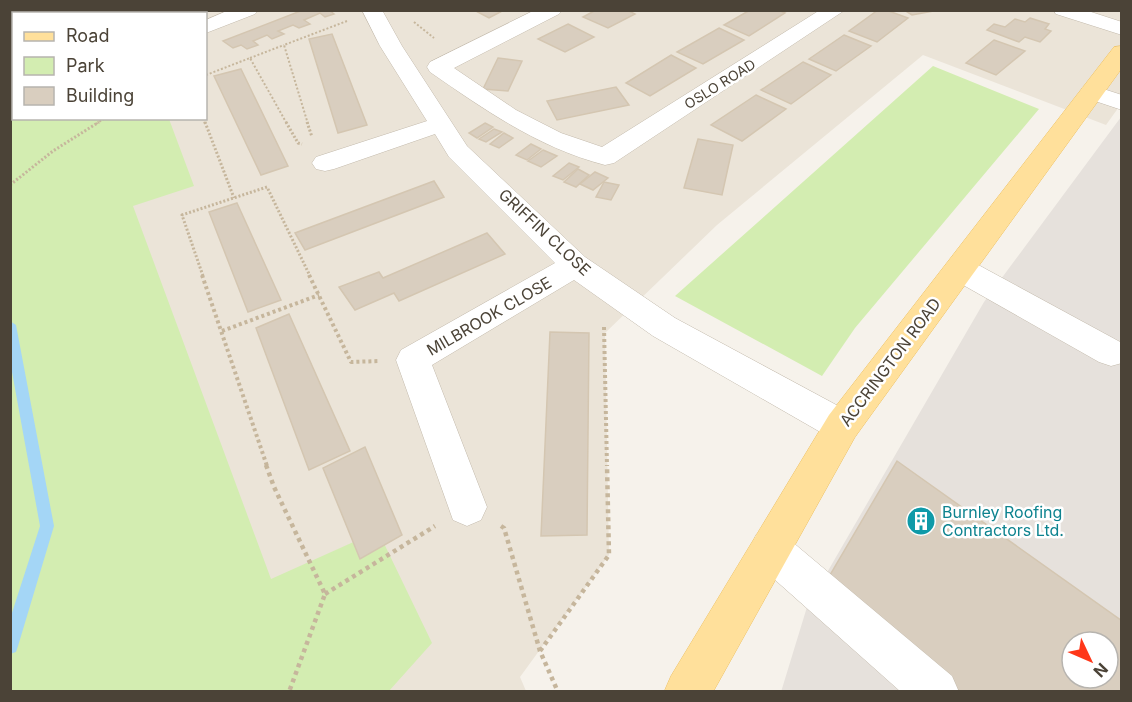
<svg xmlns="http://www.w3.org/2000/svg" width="1132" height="702" font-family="Inter,sans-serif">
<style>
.residential{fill:#ebe4d8;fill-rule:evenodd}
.industrial{fill:#e6e1dc;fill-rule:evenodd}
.green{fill:#d3edb1}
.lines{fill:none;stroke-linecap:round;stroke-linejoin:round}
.stream{fill:#a4d6f6;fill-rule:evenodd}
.building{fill:#d9cebf;stroke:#d4c6b1;stroke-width:1.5;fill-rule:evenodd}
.minor-casing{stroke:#c3baac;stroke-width:1}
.major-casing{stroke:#edc062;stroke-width:1}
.path-far3{stroke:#c6b69c;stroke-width:2;stroke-dasharray:2 2;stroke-linecap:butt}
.path-far2{stroke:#c6b69c;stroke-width:3;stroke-dasharray:2 2;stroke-linecap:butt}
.path-far1{stroke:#c6b69c;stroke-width:4;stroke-dasharray:3 3;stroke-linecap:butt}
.path{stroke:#c6b69c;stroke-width:4.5;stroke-dasharray:4 4;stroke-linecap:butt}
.minor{fill:#fff;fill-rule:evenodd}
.major{fill:#ffe09b;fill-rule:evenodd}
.labels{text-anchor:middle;stroke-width:5;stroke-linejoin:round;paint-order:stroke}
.far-street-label{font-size:14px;fill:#4b4337;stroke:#fff}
.street-label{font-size:16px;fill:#4b4337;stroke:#fff}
.culture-label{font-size:16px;fill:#0d838f;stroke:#fff;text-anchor:start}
</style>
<rect width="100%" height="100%" fill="#f6f2eb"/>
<path class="residential" d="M 10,11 L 1121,11 L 1121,104 L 1106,125 L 923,55 L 717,225 L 605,333 L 609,555 L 520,677 L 526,691 L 11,691 ZM 14,14 L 206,14 L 206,118 L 14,118 Z"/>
<path class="industrial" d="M 1121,117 L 1121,691 L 781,692 L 807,607 L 984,302 ZM 1072,642 L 1108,642 L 1108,678 L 1072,678 Z"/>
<g class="green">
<polygon points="10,36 14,39 14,118 169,119 194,186 133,206 271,579 378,531 432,643 389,691 11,691"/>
<polygon points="933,66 1039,109 855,328 822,376 675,296"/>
</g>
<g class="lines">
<polygon class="stream" points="10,321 16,325 54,526 18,646 16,652 10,654 10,619 40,526 10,361"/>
</g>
<g class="building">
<polygon points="154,10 182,10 174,14 145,14"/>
<polygon points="303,10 329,10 334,14 325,17 320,13 304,20 310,24 299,28 293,25 278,31 284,34 272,39 267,35 253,41 258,45 247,49 241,45 233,48 223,41"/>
<polygon points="474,10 504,10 489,18"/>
<polygon points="596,10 627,10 635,14 608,28 583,17"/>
<polygon points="750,10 778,10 785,13 749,36 724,25"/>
<polygon points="878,10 886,10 908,18 877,42 849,31"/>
<polygon points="904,10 939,10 912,15"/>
<polygon points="1030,18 1049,24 1045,29 1051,31 1040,42 1025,37 1019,42 987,30 994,24 1005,27 1015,19 1025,22"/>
<polygon points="568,24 594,37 565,52 538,39"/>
<polygon points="719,28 744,40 703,64 677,52"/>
<polygon points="332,34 367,125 338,133 309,39"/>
<polygon points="844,35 871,46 836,71 809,59"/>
<polygon points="994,40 1025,51 996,75 966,63"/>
<polygon points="671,55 696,68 650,96 626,83"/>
<polygon points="498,58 522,61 508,91 483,89"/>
<polygon points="803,62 831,75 791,104 761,90"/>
<polygon points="241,69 288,166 261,175 214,76"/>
<polygon points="616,87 629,105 557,120 547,101"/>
<polygon points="756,95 786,109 742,141 711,125"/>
<polygon points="485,123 493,127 477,138 469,133"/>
<polygon points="494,129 502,132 486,142 479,139"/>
<polygon points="504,133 513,138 499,148 490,144"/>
<polygon points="698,139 733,145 722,195 684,188"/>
<polygon points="531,144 541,149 527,160 516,155"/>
<polygon points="543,150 557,156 541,167 528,161"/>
<polygon points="569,163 579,167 563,180 553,176"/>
<polygon points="578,169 589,175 576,187 564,182"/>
<polygon points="595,172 608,178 593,190 580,184"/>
<polygon points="434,181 444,197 305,250 295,233"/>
<polygon points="604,182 619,185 611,200 596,197"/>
<polygon points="237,203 281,300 248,312 209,212"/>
<polygon points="487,233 505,254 399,301 394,293 355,310 339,287 379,272 383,278"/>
<polygon points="289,314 350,451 309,470 256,328"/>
<polygon points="550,332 589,333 587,535 541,536"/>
<polygon points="365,447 402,535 360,559 323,468"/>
<path d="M 897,461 L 1122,621 L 1122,692 L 961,692 L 827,580 ZM 1072,642 L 1108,642 L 1108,678 L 1072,678 Z"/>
</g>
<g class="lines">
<g class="minor-casing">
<g id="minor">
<polygon points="229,10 258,10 255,14 206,33 206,20"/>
<polygon points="362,10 382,10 402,46 467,146 585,257 675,318 855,415 860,426 855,437 842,442 829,437 653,336 574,280 432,365 487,507 481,520 467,526 453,520 396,360 401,350 555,263 449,157 435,134 334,169 325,171 316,169 312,163 316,157 427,121 380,46"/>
<path d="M 535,10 L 562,10 L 559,14 L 454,68 L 516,110 L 561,133 L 602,147 L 820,10 L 845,10 L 614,163 L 605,165 C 539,148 485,110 430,72 L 427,67 L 430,62 Z"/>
<polygon points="1053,10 1085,10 1122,22 1122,35 1056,14"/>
<polygon points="1091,85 1122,95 1122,110 1083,97 1080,92 1083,87"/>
<polygon points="960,258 971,261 1122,343 1122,363 1111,366 1099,362 949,277 945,269 949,261"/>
<polygon points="770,529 784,535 952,676 959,692 901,692 756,563 750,549 756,535"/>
</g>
</g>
<g class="major-casing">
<polygon id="major" points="1122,46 1122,68 855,437 713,692 664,692 671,676 829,415 1114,47"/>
</g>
<g class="path-far3">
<polyline points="82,10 90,14"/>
<polyline points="109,14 118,10"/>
<polyline points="414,22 434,38"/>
<polyline points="10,32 14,35"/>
<polyline points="250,58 284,45"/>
<polyline points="206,75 250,58 287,124"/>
<polyline points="203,118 205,124"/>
<polyline points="96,124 105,118"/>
<polyline points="308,124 284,45 347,21"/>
</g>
<g class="path-far2">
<polyline points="205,122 234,198"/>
<polyline points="286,122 298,143 302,144"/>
<polyline points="307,122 312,137"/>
<polyline points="10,185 53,151 99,122"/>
<polyline points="203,276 182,215 267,187 310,276"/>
</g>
<g class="path-far1">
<polyline points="202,275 267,466"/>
<polyline points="309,275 351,362 380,361"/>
<polyline points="604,327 607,466"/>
<polyline points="222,331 319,295"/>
</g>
<g class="path">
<polyline points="266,465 274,487 325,594 289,692"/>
<polyline points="501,526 504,528 540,651 558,692"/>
<polyline points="325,594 435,526"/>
<polyline points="540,651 609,555 607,465"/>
</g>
<use href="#minor" class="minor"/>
<use href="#major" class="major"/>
</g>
<defs>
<g id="building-disc" transform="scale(1.5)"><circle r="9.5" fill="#0f9aa8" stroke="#fff"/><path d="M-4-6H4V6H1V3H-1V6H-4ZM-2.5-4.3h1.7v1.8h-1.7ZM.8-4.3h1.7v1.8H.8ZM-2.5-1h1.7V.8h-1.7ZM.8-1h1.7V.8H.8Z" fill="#fff"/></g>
</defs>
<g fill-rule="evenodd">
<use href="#building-disc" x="921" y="521"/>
</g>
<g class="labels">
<g class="far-street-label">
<text transform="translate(720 84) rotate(-32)" y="5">OSLO ROAD</text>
</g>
<g class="street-label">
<text transform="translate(545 232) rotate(43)" y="6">GRIFFIN CLOSE</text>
<text transform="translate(489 316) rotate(-30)" y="6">MILBROOK CLOSE</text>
<text transform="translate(890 362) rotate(-53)" y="6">ACCRINGTON ROAD</text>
</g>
<g class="culture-label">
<text x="942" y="518">Burnley Roofing<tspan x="942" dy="18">Contractors Ltd.</tspan></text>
</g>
</g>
<rect width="1132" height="702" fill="none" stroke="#4b4337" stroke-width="24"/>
<rect x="12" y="12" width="195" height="108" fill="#ffffff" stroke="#b7b4af" stroke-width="1.5"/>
<rect x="24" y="32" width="30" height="9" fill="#ffe09b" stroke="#b7b4af" stroke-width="1.5"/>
<text x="66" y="42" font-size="18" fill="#4b4337">Road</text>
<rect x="24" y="57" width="30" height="18" fill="#d3edb1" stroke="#b7b4af" stroke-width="1.5"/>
<text x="66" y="72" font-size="18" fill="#4b4337">Park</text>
<rect x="24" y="87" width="30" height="18" fill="#d9cebf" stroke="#b7b4af" stroke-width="1.5"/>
<text x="66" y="102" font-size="18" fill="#4b4337">Building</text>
<g transform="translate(1090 660) rotate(134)"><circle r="28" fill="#ffffff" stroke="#b7b4af" stroke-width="1.5"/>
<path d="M0-4.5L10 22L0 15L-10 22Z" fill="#ff3719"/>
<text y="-9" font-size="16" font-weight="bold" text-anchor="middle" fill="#4b4337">N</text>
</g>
</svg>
